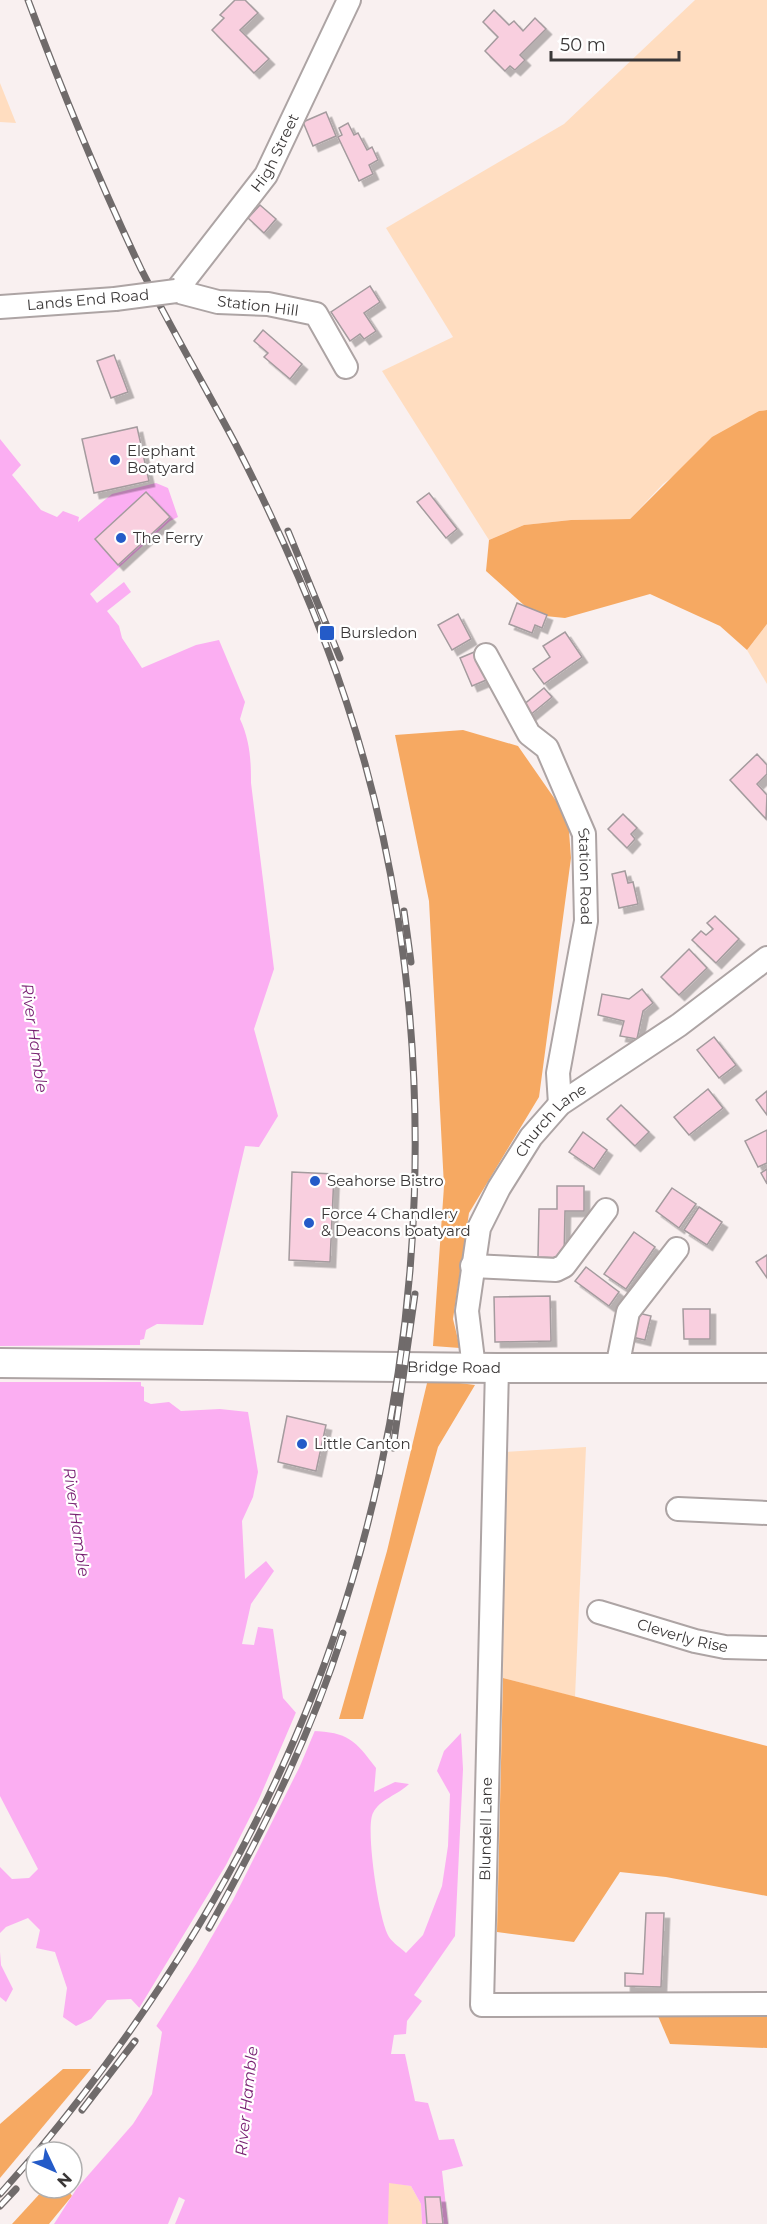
<svg xmlns="http://www.w3.org/2000/svg" width="767" height="2224" font-family="Montserrat,sans-serif">
<style>
.green{fill:#ffddc0}
.forest{fill:#f6a962}
.water{fill:#fbaef2}
.pier{fill:#f9f0f0}
.building{fill:#f9cfdf;stroke:#a49b9e;stroke-width:1.5;filter:url(#shadow)}
.lines{fill:none;stroke-linecap:round;stroke-linejoin:round}
.minor-casing{stroke:#ada4a4;stroke-width:26}
.major-casing{stroke:#ada4a4;stroke-width:32}
.minor{stroke:#fff;stroke-width:22}
.major{stroke:#fff;stroke-width:28}
.rail-casing{stroke:#706b6b;stroke-width:7}
.rail{stroke:#fff;stroke-width:4.5;stroke-dasharray:14;stroke-linecap:butt}
.minor-bridge-casing{stroke:#ada4a4;stroke-width:26;stroke-linecap:butt}
.minor-bridge{stroke:#fff;stroke-width:22}
.poi-dot{fill:#245bc8;stroke:#fff;stroke-width:2}
.labels{text-anchor:middle;stroke-width:4.5;stroke-linejoin:round;paint-order:stroke}
.street-label{font-size:15px;fill:#3a3737;stroke:#fff}
.poi-label{font-size:15px;fill:#3a3737;stroke:#fff;text-anchor:start}
.water-label{font-size:16px;font-style:italic;fill:#771f71;stroke:#fff}
</style>
<defs>
<filter id="shadow"><feDropShadow dx="5.5" dy="5.5" stdDeviation="0" flood-color="#0004"/></filter>
</defs>
<rect width="100%" height="100%" fill="#f9f0f0"/>
<g class="green">
<polygon points="695,0 767,0 767,410 759,411 663,484 630,519 571,520 524,525 489,540 382,371 453,337 386,228 564,124"/>
<polygon points="0,83 16,123 0,122"/>
<polygon points="767,624 767,684 747,650"/>
<polygon points="586,1447 575,1697 503,1678 504,1452"/>
<polygon points="388,2182 411,2186 421,2204 422,2224 388,2224"/>
</g>
<g class="forest">
<polygon points="767,410 767,624 747,650 720,626 650,594 565,618 535,615 486,571 489,540 524,525 571,520 630,519 712,437 759,411"/>
<polygon points="463,730 518,746 568,818 571,858 539,1097 469,1213 453,1319 460,1348 433,1346 444,1186 429,901 395,735"/>
<polygon points="428,1379 475,1385 438,1447 363,1719 339,1719 387,1551"/>
<polygon points="503,1678 767,1746 767,1896 666,1877 620,1872 574,1942 497,1932"/>
<polygon points="767,2015 767,2048 670,2044 658,2016"/>
<polygon points="63,2069 91,2069 0,2178 0,2124"/>
<polygon points="45,2188 67,2188 72,2196 49,2224 12,2224"/>
</g>
<g class="water">
<path d="M 0,439 L 21,465 L 12,475 L 41,510 L 57,517 L 63,511 L 79,517 L 78,522 L 112,494 L 156,483 L 168,488 L 178,517 L 170,521 L 90,594 L 97,603 L 124,582 L 131,592 L 107,611 L 119,626 L 122,638 L 142,668 L 196,645 L 219,640 L 245,702 L 240,719 C 250,741 251,759 251,783 L 274,969 L 254,1029 L 278,1116 L 259,1147 L 245,1146 L 203,1325 L 157,1324 L 146,1330 L 144,1339 L 140,1340 L 141,1386 L 144,1387 L 144,1401 L 151,1404 L 169,1402 L 181,1411 L 220,1409 L 248,1412 L 258,1472 L 253,1497 L 242,1521 L 245,1579 L 266,1561 L 274,1571 L 251,1604 L 242,1644 L 254,1645 L 258,1627 L 273,1629 L 283,1698 L 312,1731 C 348,1732 355,1740 376,1768 L 374,1792 L 395,1782 L 409,1784 C 398,1795 380,1799 373,1813 C 365,1828 379,1922 389,1937 C 393,1943 401,1948 406,1953 L 423,1935 L 442,1886 L 448,1846 L 450,1794 L 437,1771 L 444,1751 L 461,1733 L 463,1769 L 455,1936 L 414,1995 L 422,2001 L 407,2021 L 406,2034 L 394,2035 L 391,2054 L 405,2054 L 415,2101 L 428,2103 L 439,2140 L 454,2139 L 463,2166 L 442,2171 L 448,2224 L 422,2224 L 421,2204 L 411,2186 L 389,2183 L 388,2224 L 54,2224 L 77,2188 L 133,2124 L 152,2094 L 162,2032 L 131,1999 L 107,2000 L 91,2019 L 76,2026 L 63,2017 L 67,1988 L 55,1952 L 36,1948 L 40,1930 L 28,1918 L 6,1927 L 0,1933 L 0,1867 L 12,1879 L 29,1878 L 38,1869 L 0,1796 Z"/>
<polygon points="0,1952 1,1965 13,1989 6,2002 0,1997"/>
</g>
<g class="pier">
<polygon points="142,1345 142,1382 0,1382 0,1346"/>
<polygon points="297,1710 316,1728 300,1766 233,1900 196,1964 155,2028 138,2010 226,1865 259,1799"/>
<polygon points="179,2197 185,2200 175,2224 168,2224"/>
</g>
<g class="building">
<polygon points="235,0 245,0 258,13 240,30 269,59 254,73 212,30 224,18 220,15"/>
<polygon points="494,10 509,25 514,21 523,31 535,18 546,29 520,55 525,60 515,70 510,66 505,71 485,51 498,37 483,22"/>
<polygon points="326,112 336,136 313,146 303,122"/>
<polygon points="348,123 354,135 358,133 367,150 372,147 378,160 369,165 373,174 359,181 338,137 342,135 339,128"/>
<polygon points="260,205 276,219 264,233 248,218"/>
<polygon points="370,286 380,302 364,313 376,331 364,339 360,334 350,341 331,312"/>
<polygon points="263,330 302,364 290,379 264,357 268,353 254,341"/>
<polygon points="114,355 128,392 111,398 97,361"/>
<polygon points="137,427 149,481 94,493 82,439"/>
<polygon points="146,492 170,517 118,565 95,539"/>
<polygon points="429,493 457,529 446,538 417,502"/>
<polygon points="517,603 547,615 542,628 535,625 532,633 509,624"/>
<polygon points="458,614 471,639 452,650 438,625"/>
<polygon points="565,632 582,657 544,684 533,669 550,657 543,646"/>
<polygon points="479,650 491,678 472,686 460,658"/>
<polygon points="544,688 552,697 529,716 522,706"/>
<polygon points="757,754 767,765 767,774 757,784 767,795 766,819 730,780"/>
<polygon points="623,814 637,828 631,834 635,839 627,848 608,829"/>
<polygon points="625,871 628,883 633,882 638,904 619,908 612,874"/>
<polygon points="715,916 739,939 716,963 692,940 701,931 706,935 713,929 707,923"/>
<polygon points="689,949 707,968 679,995 661,977"/>
<polygon points="642,989 653,1003 643,1011 637,1039 620,1036 624,1021 598,1015 602,994 629,999"/>
<polygon points="714,1037 736,1065 719,1078 697,1050"/>
<polygon points="708,1089 723,1108 689,1135 674,1117"/>
<polygon points="767,1091 767,1115 756,1100"/>
<polygon points="621,1105 649,1132 635,1146 607,1119"/>
<polygon points="767,1130 767,1163 758,1167 745,1141"/>
<polygon points="583,1132 607,1150 594,1169 569,1152"/>
<polygon points="767,1169 767,1184 761,1173"/>
<polygon points="292,1172 334,1174 330,1262 289,1260"/>
<polygon points="557,1186 584,1186 584,1211 565,1211 564,1258 538,1257 539,1209 557,1209"/>
<polygon points="672,1188 696,1204 679,1228 656,1211"/>
<polygon points="699,1207 722,1222 707,1245 684,1230"/>
<polygon points="634,1232 655,1247 626,1289 604,1274"/>
<polygon points="767,1255 767,1278 756,1262"/>
<polygon points="586,1267 619,1292 609,1306 575,1281"/>
<polygon points="550,1296 551,1341 495,1342 494,1297"/>
<polygon points="683,1309 710,1309 710,1339 684,1339"/>
<polygon points="634,1312 651,1316 645,1340 628,1336"/>
<polygon points="287,1416 326,1425 316,1471 278,1462"/>
<polygon points="646,1913 664,1913 661,1987 625,1986 625,1973 643,1974"/>
<polygon points="425,2197 440,2197 443,2224 427,2224"/>
</g>
<g class="lines">
<g class="minor-casing">
<g id="minor">
<polyline points="0,307 115,299"/>
<path id="s1" d="M 346,367 L 316,314 L 268,304 L 218,302 L 176,291 L 266,175 L 349,0"/>
<path id="s2" d="M 486,655 L 529,734 L 547,748 L 584,834 L 586,921 L 558,1073 L 560,1104"/>
<polyline points="472,1266 556,1270 564,1266 606,1210"/>
<path id="s3" d="M 474,1368 L 467,1311 L 479,1228 L 499,1188 L 531,1137 L 560,1104 L 679,1025 L 767,958"/>
<polyline points="497,1368 482,2005 767,2004"/>
<polyline points="617,1368 628,1312 677,1249"/>
<polyline points="678,1509 767,1513"/>
<path id="s4" d="M 599,1612 L 695,1641 L 725,1647 L 767,1648"/>
</g>
</g>
<g class="major-casing">
<g id="major">
<path id="s5" d="M 0,1363 L 497,1368 L 767,1368"/>
</g>
</g>
<use href="#minor" class="minor"/>
<use href="#major" class="major"/>
<g class="rail-casing">
<g id="rail">
<path d="M 28,0 C 62,91 99,181 141,269 C 171,328 204,385 235,443 C 269,509 300,576 326,645 C 458,988 440,1402 295,1738 C 230,1889 142,2026 37,2152"/>
<polyline points="288,531 340,658"/>
<polyline points="404,911 411,962"/>
<polyline points="393,1448 415,1294"/>
<path d="M 209,1928 C 262,1833 310,1737 343,1633"/>
<polyline points="82,2110 135,2041"/>
<polyline points="0,2194 36,2153"/>
<polyline points="0,2206 16,2189"/>
</g>
</g>
<use href="#rail" class="rail"/>
<g class="minor-bridge-casing">
<polyline id="minor-bridge" points="115,299 176,291"/>
</g>
<use href="#minor-bridge" class="minor-bridge"/>
</g>
<g class="poi-dot">
<circle cx="115" cy="460" r="6"/>
<circle cx="121" cy="538" r="6"/>
<rect x="319" y="625" width="16" height="16" rx="3"/>
<circle cx="315" cy="1181" r="6"/>
<circle cx="309" cy="1223" r="6"/>
<circle cx="302" cy="1444" r="6"/>
</g>
<g class="labels">
<g class="street-label">
<text dy="5" stroke="none"><textPath href="#s1" startOffset="374">High Street</textPath></text>
<text transform="translate(88 300) rotate(-5)" y="5">Lands End Road</text>
<text transform="translate(258 306) rotate(7)" y="5">Station Hill</text>
<text dy="5" stroke="none"><textPath href="#s2" startOffset="249">Station Road</textPath></text>
<text dy="5" stroke="none"><textPath href="#s3" startOffset="272">Church Lane</textPath></text>
<text dy="5" stroke="none"><textPath href="#s5" startOffset="454">Bridge Road</textPath></text>
<text dy="5" stroke="none"><textPath href="#s4" startOffset="87">Cleverly Rise</textPath></text>
<text transform="translate(486 1829) rotate(-89)" y="5">Blundell Lane</text>
</g>
<g class="poi-label">
<text x="127" y="456">Elephant<tspan x="127" dy="17">Boatyard</tspan></text>
<text x="133" y="543">The Ferry</text>
<text x="340" y="638">Bursledon</text>
<text x="327" y="1186">Seahorse Bistro</text>
<text x="321" y="1219">Force 4 Chandlery<tspan x="321" dy="17">&amp; Deacons boatyard</tspan></text>
<text x="314" y="1449">Little Canton</text>
</g>
<g class="water-label">
<text transform="translate(35 1038) rotate(82)" y="6">River Hamble</text>
<text transform="translate(77 1522) rotate(82)" y="6">River Hamble</text>
<text transform="translate(246 2101) rotate(-84)" y="6">River Hamble</text>
</g>
</g>
<g transform="translate(54 2170) rotate(134)"><circle r="28" fill="#ffffff" stroke="#b0afaf" stroke-width="1.5"/>
<path d="M0-4.5L10 22L0 15L-10 22Z" fill="#245bc8"/>
<text y="-9" font-size="16" font-weight="bold" text-anchor="middle" fill="#3a3737">N</text>
</g>
<path d="M551 51v9h128v-9" fill="none" stroke="#3a3737" stroke-width="3"/>
<text x="560" y="51" font-size="18" fill="#3a3737" stroke="#ffffff" stroke-width="4.5" paint-order="stroke">50 m</text>
</svg>
